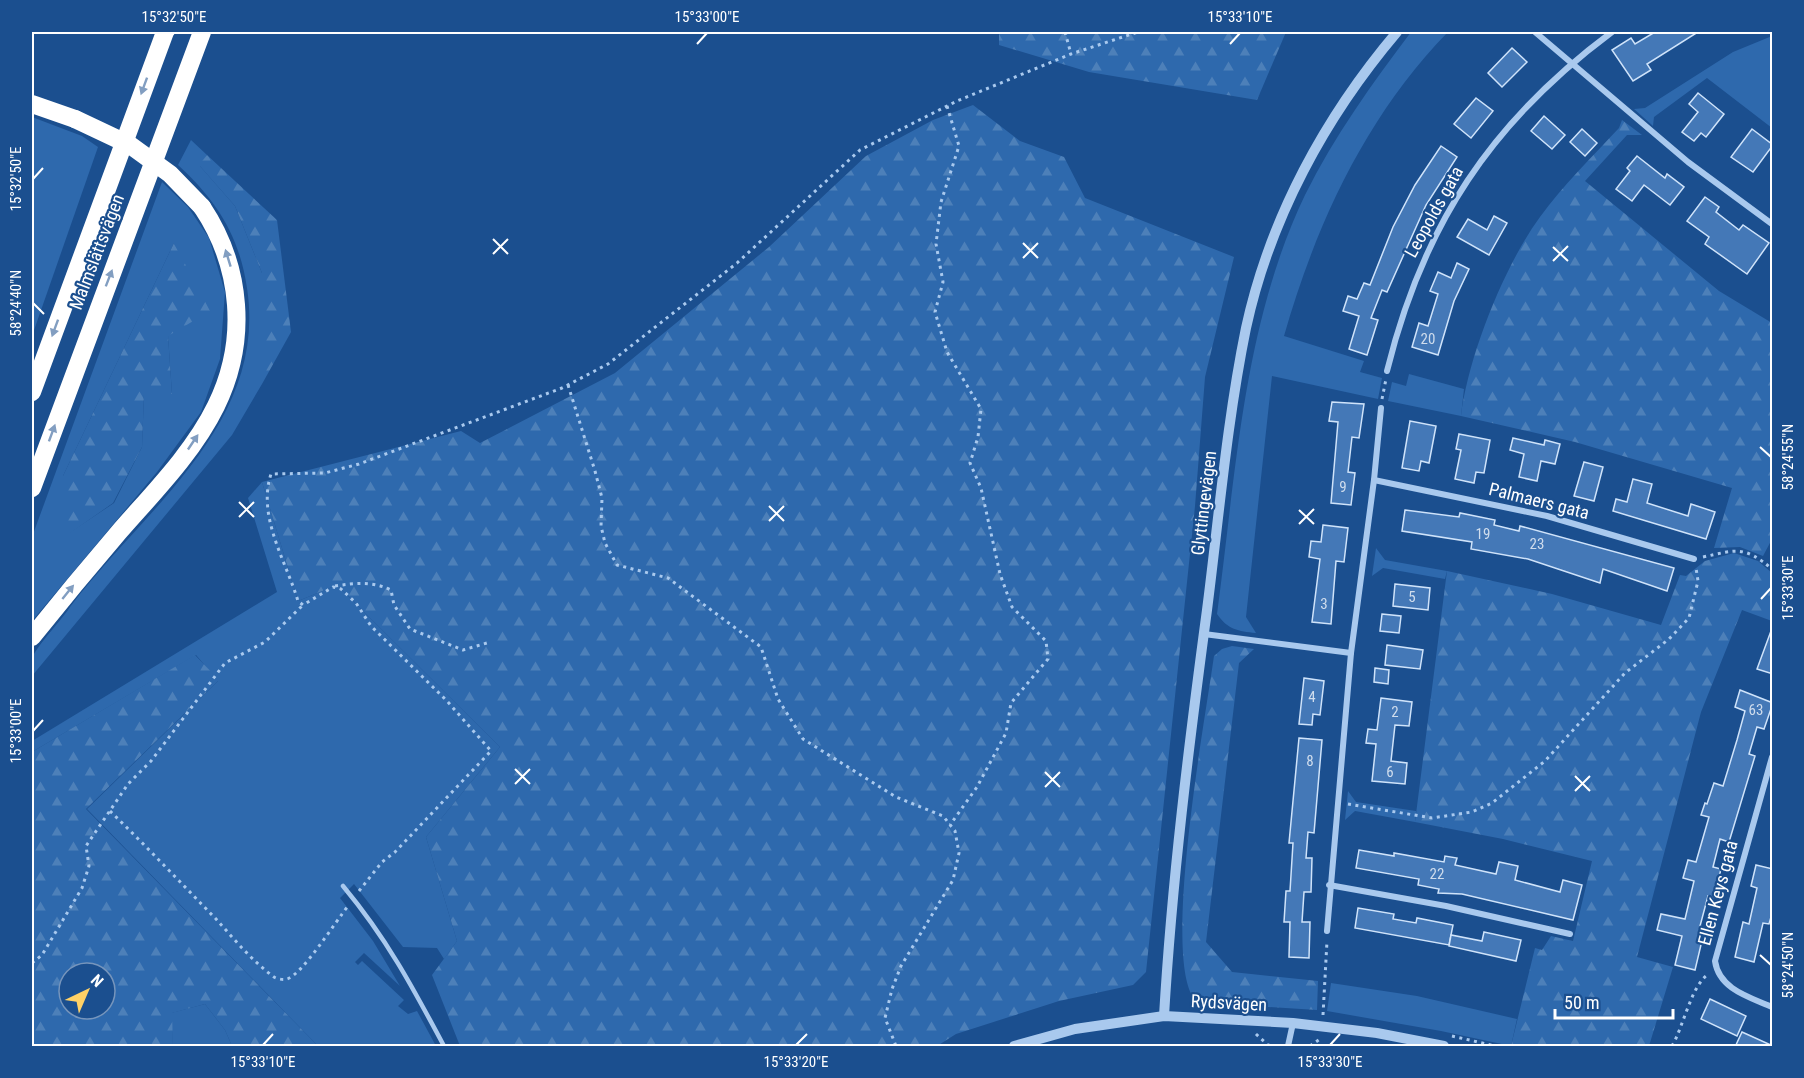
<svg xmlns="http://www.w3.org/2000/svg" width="1804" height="1078" font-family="'Roboto Condensed',sans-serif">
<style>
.green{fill:#2e69ad;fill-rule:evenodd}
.forest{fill:url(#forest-firs);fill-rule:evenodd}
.building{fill:#4478b7;stroke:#cfe3fa;stroke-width:1.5}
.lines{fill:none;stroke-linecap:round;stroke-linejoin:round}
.path{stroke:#a9c9ee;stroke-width:3;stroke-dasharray:3 4.5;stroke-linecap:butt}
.service{stroke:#a9c9ee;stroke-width:4.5}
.minor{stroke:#a9c9ee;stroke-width:6}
.tertiary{stroke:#a9c9ee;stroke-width:10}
.motorway{stroke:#fff;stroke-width:18}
.motorway-bridge{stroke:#fff;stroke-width:18}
.oneway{fill:#829ec1}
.ticks{fill:none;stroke:#fff;stroke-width:2}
.labels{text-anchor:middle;stroke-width:4.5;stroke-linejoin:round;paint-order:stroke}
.number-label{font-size:15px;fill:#d0dded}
.street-label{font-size:18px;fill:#fff;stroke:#1b4f8f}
.neatline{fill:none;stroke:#fff;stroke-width:2}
.ticks-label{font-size:15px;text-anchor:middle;fill:#fff}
</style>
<defs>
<pattern id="forest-firs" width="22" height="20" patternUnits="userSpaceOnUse" patternTransform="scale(1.5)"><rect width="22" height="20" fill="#2e69ad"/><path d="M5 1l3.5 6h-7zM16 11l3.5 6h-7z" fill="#4d80b9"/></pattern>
</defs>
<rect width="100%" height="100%" fill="#1b4f8f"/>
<g class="green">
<path d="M 1411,32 L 1448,32 C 1366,116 1316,224 1284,336 L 1364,361 L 1360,372 L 1382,378 L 1378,399 L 1272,376 L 1246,617 L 1256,633 C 1238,631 1228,630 1217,614 C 1236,474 1243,324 1305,195 C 1334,136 1372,84 1411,32 Z"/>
<polygon points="1772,36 1772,128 1707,78 1654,117 1653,126 1634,109 1645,108 1733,52"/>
<polygon points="32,117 82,136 98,147 32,336"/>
<path d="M 191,140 L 207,155 L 200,166 L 235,206 L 262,273 L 262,384 L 232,435 L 32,676 C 32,671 30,663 32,658 C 39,643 60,622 70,607 C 142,511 268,424 247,288 C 239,235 217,201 178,165 Z"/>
<path d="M 162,182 L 188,207 L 209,238 L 225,292 L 220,359 L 201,412 L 157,472 L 32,621 L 32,537 ZM 174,243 L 168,336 L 172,394 L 144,394 L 142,447 L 114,503 L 63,537 L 63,476 Z"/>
<polygon points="1409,374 1464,389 1461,416 1388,401 1392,382 1406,386"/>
<polygon points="262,482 298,601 337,585 500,747 426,837 457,941 444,959 437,948 403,947 354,884 340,898 373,941 400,986 364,953 355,962 358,965 362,961 404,1000 398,1006 408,1014 417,1011 436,1046 317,1045 87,809 218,681 196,655 32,752 32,741 277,592 248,498"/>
<polygon points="1376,548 1385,560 1447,571 1445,579 1383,568 1372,576"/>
<polygon points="1348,791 1356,802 1416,811 1415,822 1355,811 1345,820"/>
<polygon points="1331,983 1417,996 1517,1019 1511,1046 1441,1031 1327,1011"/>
<polygon points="205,1004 225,1030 232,1046 173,1046 171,1013"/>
</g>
<g class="forest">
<polygon points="999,32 1286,32 1257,100 1089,72 999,45"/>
<polygon points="973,105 1020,141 1064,157 1085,198 1234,257 1205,377 1195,506 1146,972 1133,985 1059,1001 956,1034 937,1046 460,1046 432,975 457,941 426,837 500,747 337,585 298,601 262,482 461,431 480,443 615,373 769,247 866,156 933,120"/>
<path d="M 1622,120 L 1642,135 L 1627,135 L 1585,181 L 1719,291 L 1772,323 L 1772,539 L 1763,556 L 1740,547 L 1714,548 L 1732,488 L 1575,442 L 1461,416 C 1468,357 1504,266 1540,217 C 1563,185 1592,157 1619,128 Z"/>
<polygon points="207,155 277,220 291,332 262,384 262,273 235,206 199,165"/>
<polygon points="174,243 210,311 168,336 172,394 144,394 142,447 113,503 63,538 63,476"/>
<polygon points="1734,553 1758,561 1772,573 1772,621 1742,610 1701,712 1637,957 1673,967 1649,1046 1511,1046 1535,948 1542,950 1551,936 1573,941 1592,861 1503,839 1415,822 1447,571 1552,594 1661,625 1680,575 1686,576 1705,561"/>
<path d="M 1232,646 L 1254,649 L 1239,663 L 1206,942 L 1232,972 L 1318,981 L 1317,1010 L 1253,1006 L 1252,1010 L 1211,1007 L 1193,997 C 1163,949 1205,721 1214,656 L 1222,649 Z"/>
<path d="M 195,655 L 219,680 L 86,809 L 317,1045 L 362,1046 L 232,1046 L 225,1030 L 205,1004 L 172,1013 L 173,1046 L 32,1046 L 32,752 ZM 69,973 L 105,973 L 105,1009 L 69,1009 Z"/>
</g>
<g class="building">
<polygon points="1655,32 1698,32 1647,64 1651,70 1633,81 1612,50 1631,38 1635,44"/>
<polygon points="1512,48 1527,62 1502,87 1488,73"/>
<polygon points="1698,93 1724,114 1706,137 1701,133 1694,141 1682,132 1698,112 1689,104"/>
<polygon points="1476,98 1493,111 1471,138 1454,124"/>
<polygon points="1544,116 1565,135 1552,149 1531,131"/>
<polygon points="1582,129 1597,143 1585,156 1570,142"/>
<polygon points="1752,129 1773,145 1753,172 1731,157"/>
<polygon points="1441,146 1457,157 1426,205 1387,292 1382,290 1371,318 1378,320 1367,355 1349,349 1359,316 1343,311 1348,296 1357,299 1364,283 1370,285 1393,227 1415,185"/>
<polygon points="1637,156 1665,178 1667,174 1684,187 1670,205 1644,185 1632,201 1616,189 1630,171 1627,168"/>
<polygon points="1705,197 1719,207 1716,212 1739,230 1743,225 1769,243 1747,274 1705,244 1709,237 1687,221"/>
<polygon points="1494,216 1507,223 1489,255 1457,237 1468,219 1487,230"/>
<polygon points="1457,263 1469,269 1454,301 1438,355 1412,347 1419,323 1428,326 1438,294 1430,291 1438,272 1451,278"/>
<polygon points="1332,402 1364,404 1359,438 1352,437 1348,472 1355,473 1351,505 1331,503 1338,422 1329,421"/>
<polygon points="1410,421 1436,426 1429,463 1421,461 1419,471 1402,468"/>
<polygon points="1459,434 1490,440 1484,473 1476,472 1474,483 1455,479 1461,450 1456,449"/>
<polygon points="1513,438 1544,445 1545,440 1560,444 1555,464 1541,461 1537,481 1519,477 1524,454 1510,450"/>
<polygon points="1584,462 1603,467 1594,501 1574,496"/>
<polygon points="1633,479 1652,484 1647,503 1688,516 1691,504 1715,512 1706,539 1613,511 1616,499 1627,502"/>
<polygon points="1405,510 1459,517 1460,513 1495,520 1494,525 1519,531 1520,526 1674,568 1667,591 1603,569 1600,583 1528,559 1471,549 1472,542 1402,531"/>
<polygon points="1323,525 1348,528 1344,562 1336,561 1331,624 1312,622 1320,559 1309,557 1311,541 1321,542"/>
<polygon points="1395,584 1430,588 1428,610 1393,606"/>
<polygon points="1382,614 1401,616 1399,633 1380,631"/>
<polygon points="1771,631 1773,631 1773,674 1757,669"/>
<polygon points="1387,645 1423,650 1420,669 1385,665"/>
<polygon points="1375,668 1389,670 1388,684 1374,682"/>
<polygon points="1304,678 1324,681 1320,715 1313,714 1312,725 1299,724"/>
<polygon points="1740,690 1773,703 1764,729 1757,727 1749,754 1755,756 1729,842 1720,839 1713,867 1721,869 1714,898 1708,896 1700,926 1705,928 1695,970 1675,965 1682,936 1657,930 1661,914 1685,919 1694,881 1683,878 1688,860 1696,862 1709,817 1701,815 1705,803 1707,804 1714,783 1723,786 1737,740 1745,711 1735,707"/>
<polygon points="1381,698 1412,702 1409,726 1395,725 1391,761 1407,763 1405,784 1372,781 1376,744 1366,743 1368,729 1377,730"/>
<polygon points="1299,738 1322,740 1314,833 1308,832 1306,858 1312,858 1311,892 1304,892 1302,922 1310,922 1309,958 1289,957 1290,922 1284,922 1286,891 1290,891 1293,843 1289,843"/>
<polygon points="1359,850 1394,856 1394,853 1444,862 1445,856 1457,858 1455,865 1496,874 1499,862 1518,866 1515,880 1560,892 1563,880 1582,885 1573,920 1462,894 1438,893 1439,889 1418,885 1419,879 1356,868"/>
<polygon points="1756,865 1773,869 1773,910 1769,924 1763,923 1754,962 1735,957 1743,922 1749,924 1757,888 1751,886"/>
<polygon points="1358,908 1394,914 1393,919 1416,923 1417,918 1453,925 1449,945 1355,928"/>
<polygon points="1484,932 1521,940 1516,961 1449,946 1451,935 1482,941"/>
<polygon points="1710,999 1746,1016 1737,1036 1701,1019"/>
<polygon points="1742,1032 1773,1046 1773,1047 1735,1047"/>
</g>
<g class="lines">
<g class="path">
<polyline points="1065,32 1071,54"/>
<polyline points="947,106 959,146 941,202 936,244 943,282 935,312 947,352 981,409 978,437 970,463 981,488 1000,574 1012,607 1046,641 1048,659 1011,703 1006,733 977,787 950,825"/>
<polyline points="568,385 595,471 602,498 601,526 605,543 617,565 668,578 761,647 778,699 803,739 896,797 943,816 955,831 959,853 953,880 901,966 892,989 885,1018 896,1046"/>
<polyline points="1382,399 1386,379"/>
<path d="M 1703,557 C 1736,550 1744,545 1772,569"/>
<path d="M 335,586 C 355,583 372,581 391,590 L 394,605 L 410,629 L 463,650 L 487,643"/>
<polyline points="1348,804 1432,818 1472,812 1492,803 1545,761 1625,673 1669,639 1689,618 1698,581 1696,568"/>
<path d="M 110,811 C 146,846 181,883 216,919 C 234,939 252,961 274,977 C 277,979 283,980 287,979 C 302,975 336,921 348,906"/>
<path d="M 359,891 L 382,862 L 395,852 L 491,751 L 447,701 L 371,626 L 356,603 L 341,589 L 333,587 L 303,605 L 298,601 C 286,561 257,517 271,474 L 325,473 L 359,464 L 562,388 L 608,364 L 737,263 L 860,150 L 957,101 L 1071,54 L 1138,32"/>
<polyline points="32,963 42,955 82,888 89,866 86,846 128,784 151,761 225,663 265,642 303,605"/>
<polyline points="1323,1015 1327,941"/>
<polyline points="1256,1034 1268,1045 1278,1046"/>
<polyline points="1452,1036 1495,1046"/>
<polyline points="1310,1046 1320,1039"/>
<path d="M 1672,1046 C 1683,1028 1692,983 1709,974"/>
</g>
<path class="service" d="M 343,886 C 387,939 412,986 444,1046"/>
<g class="minor">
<polyline points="1535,32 1688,162 1772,224"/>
<path d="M 1387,371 C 1423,225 1491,122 1612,32"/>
<polyline points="1374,480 1547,516 1694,559"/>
<polyline points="1204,634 1351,653"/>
<path d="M 1772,757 L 1715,961 C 1719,989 1749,997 1772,1007"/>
<polyline points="1329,885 1446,906 1570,934"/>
<polyline points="1327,931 1351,653 1374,480 1381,408"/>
<polyline points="1288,1046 1293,1023"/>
</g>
<g class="tertiary">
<path d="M 1164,1016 C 1172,880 1189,744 1207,610 C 1219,516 1227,421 1246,328 C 1270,218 1325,117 1397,32"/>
<polyline points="1014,1046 1075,1029 1164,1016 1293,1023 1377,1033 1444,1046"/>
</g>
<g class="motorway">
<polyline points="32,104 75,119"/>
<polyline points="32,392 165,32"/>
<polyline points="32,488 202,32"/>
<path d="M 32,637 C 60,602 89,567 119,532 C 153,493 193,453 216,406 C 248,341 242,267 202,207"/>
</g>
<polyline class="motorway-bridge" points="75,119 130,145 170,174 202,207"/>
</g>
<defs><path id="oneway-solid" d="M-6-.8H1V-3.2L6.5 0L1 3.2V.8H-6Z" transform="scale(1.5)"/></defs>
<g class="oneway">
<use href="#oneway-solid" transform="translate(144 86) rotate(110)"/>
<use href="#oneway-solid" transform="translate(228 258) rotate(-107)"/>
<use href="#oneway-solid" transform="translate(109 278) rotate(-69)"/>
<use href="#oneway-solid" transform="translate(55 328) rotate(110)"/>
<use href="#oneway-solid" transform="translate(52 433) rotate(-70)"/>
<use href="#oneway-solid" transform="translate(193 442) rotate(-56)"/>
<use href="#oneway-solid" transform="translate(68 592) rotate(-51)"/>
</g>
<path class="ticks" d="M 163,44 L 174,33M 697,44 L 707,33M 1230,44 L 1240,33M 33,179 L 43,168M 493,239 L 508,254M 1023,243 L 1038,258M 1553,247 L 1568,261M 493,254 L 508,239M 1023,258 L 1038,243M 1553,261 L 1568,246M 33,303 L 44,314M 1760,447 L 1771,457M 239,502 L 254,517M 769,506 L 784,521M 1299,510 L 1314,524M 239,517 L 254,502M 769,521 L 784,506M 1299,524 L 1314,509M 1761,599 L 1771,588M 33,731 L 43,720M 515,769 L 530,784M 1045,772 L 1060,787M 1575,776 L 1590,791M 515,784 L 530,769M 1045,787 L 1060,772M 1575,791 L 1590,776M 1760,955 L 1771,965M 263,1045 L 273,1034M 796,1045 L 807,1034M 1330,1045 L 1340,1034"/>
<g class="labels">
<g class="number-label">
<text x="1428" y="344">20</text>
<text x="1343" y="492">9</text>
<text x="1483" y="539">19</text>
<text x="1537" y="549">23</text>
<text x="1412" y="602">5</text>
<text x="1324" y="609">3</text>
<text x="1312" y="702">4</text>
<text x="1756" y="715">63</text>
<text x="1395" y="717">2</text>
<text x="1310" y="766">8</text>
<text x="1390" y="777">6</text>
<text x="1437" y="879">22</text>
</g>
<g class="street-label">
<text transform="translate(1434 212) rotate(-61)" y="6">Leopolds gata</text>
<text transform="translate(97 252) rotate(-69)" y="6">Malmslättsvägen</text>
<text transform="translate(1539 501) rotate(14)" y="6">Palmaers gata</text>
<text transform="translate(1204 503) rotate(-83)" y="6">Glyttingevägen</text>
<text transform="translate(1718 893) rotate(-75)" y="6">Ellen Keys gata</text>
<text transform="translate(1229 1003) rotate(3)" y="6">Rydsvägen</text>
</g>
</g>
<rect width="1804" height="1078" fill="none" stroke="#1b4f8f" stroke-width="66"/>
<g transform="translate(87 991) rotate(44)"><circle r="28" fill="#1b4f8f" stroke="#7695bc" stroke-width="1.5"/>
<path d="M0-4.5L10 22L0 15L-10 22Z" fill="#ffd166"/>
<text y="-9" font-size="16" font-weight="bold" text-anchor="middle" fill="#ffffff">N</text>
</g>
<path d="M1555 1009v9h118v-9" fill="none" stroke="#ffffff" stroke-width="3"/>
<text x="1564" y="1009" font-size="18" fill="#ffffff" stroke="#1b4f8f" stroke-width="4.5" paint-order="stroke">50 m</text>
<rect x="33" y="33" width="1738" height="1012" class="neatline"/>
<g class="ticks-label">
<text x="174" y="22">15°32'50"E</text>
<text x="707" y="22">15°33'00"E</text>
<text x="1240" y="22">15°33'10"E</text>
<text transform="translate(16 179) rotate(-90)" y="5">15°32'50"E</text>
<text transform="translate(16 303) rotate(-90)" y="5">58°24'40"N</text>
<text transform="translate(1788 457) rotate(-90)" y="5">58°24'55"N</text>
<text transform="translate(1788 588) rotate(-90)" y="5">15°33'30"E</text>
<text transform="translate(16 731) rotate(-90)" y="5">15°33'00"E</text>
<text transform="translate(1788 965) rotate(-90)" y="5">58°24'50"N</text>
<text x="263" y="1067">15°33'10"E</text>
<text x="796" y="1067">15°33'20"E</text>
<text x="1330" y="1067">15°33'30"E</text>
</g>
</svg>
